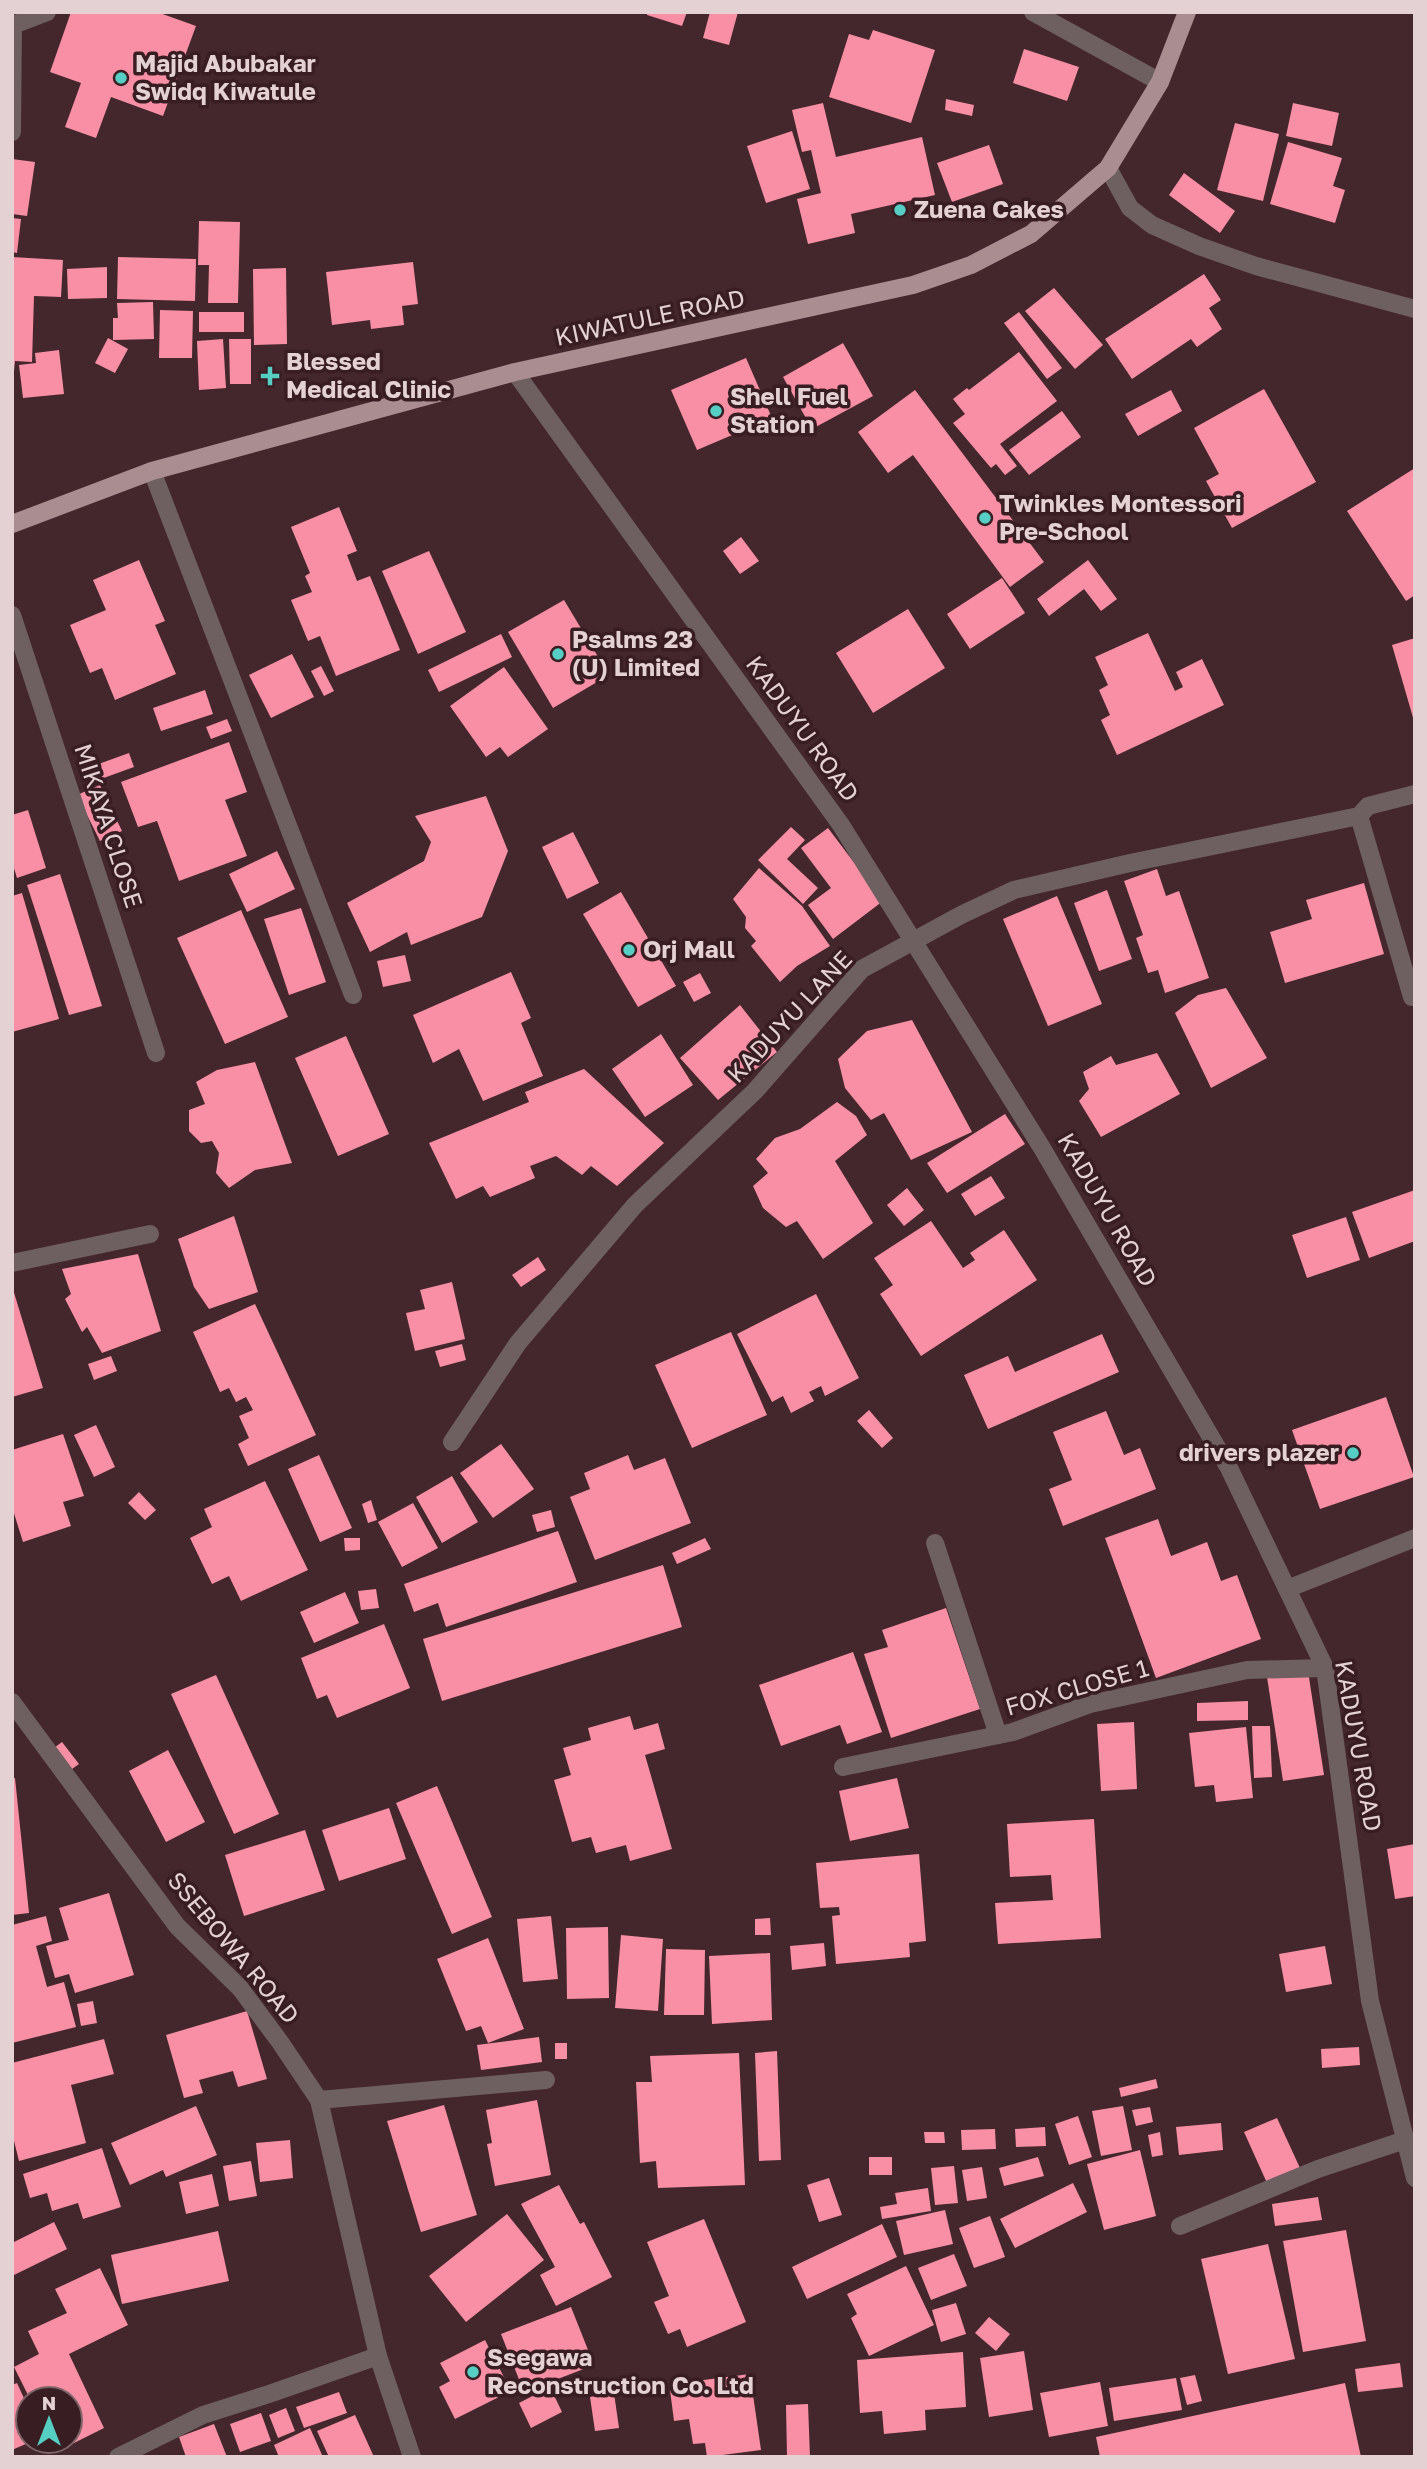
<svg xmlns="http://www.w3.org/2000/svg" width="1427" height="2469" font-family="'Golos Text',sans-serif">
<style>
.building{fill:#f98fa4}
.lines{fill:none;stroke-linecap:round;stroke-linejoin:round}
.minor{stroke:#6e5f61;stroke-width:18}
.major{stroke:#aa8d91;stroke-width:18}
.poi-dot{fill:#56cec4;stroke:#381d22;stroke-width:2.5}
.labels{text-anchor:middle;stroke-width:7;stroke-linejoin:round;paint-order:stroke}
.poi-label{font-size:24px;font-weight:bold;fill:#e4d1d4;stroke:#381d22;text-anchor:start}
.street-label{font-size:24px;fill:#e4d1d4;stroke:#381d22}
</style>
<rect width="100%" height="100%" fill="#43272c"/>
<g class="building">
<polygon points="71,12 157,12 196,26 163,116 111,97 96,138 65,127 81,83 50,72"/>
<polygon points="647,12 687,12 682,26 647,15"/>
<polygon points="710,12 738,12 729,45 703,38"/>
<polygon points="873,30 935,50 911,123 829,97 849,34 869,40"/>
<polygon points="1024,49 1079,67 1067,101 1013,83"/>
<polygon points="946,99 974,105 972,116 945,110"/>
<polygon points="823,103 836,157 922,137 935,195 851,214 855,233 808,244 797,199 821,193 811,150 802,152 792,110"/>
<polygon points="1293,103 1339,113 1332,146 1286,136"/>
<polygon points="1235,123 1279,134 1263,201 1217,190"/>
<polygon points="792,131 810,189 766,203 747,146"/>
<polygon points="1288,142 1342,158 1333,186 1345,190 1335,223 1270,204"/>
<polygon points="989,145 1003,184 952,202 937,163"/>
<polygon points="12,159 35,162 27,216 12,214"/>
<polygon points="1184,173 1235,211 1220,233 1169,195"/>
<polygon points="12,218 21,219 17,253 12,252"/>
<polygon points="199,221 240,222 238,303 208,303 209,265 198,265"/>
<polygon points="12,257 63,260 61,297 34,296 32,362 15,361 14,371 12,371"/>
<polygon points="118,257 196,259 195,301 117,299"/>
<polygon points="413,262 418,304 402,306 404,325 371,329 370,320 332,325 326,272"/>
<polygon points="107,267 107,298 68,299 67,269"/>
<polygon points="286,268 287,344 254,345 253,269"/>
<polygon points="1204,274 1221,300 1209,308 1222,329 1197,347 1191,339 1132,379 1105,339"/>
<polygon points="1054,288 1103,345 1075,369 1025,311"/>
<polygon points="153,302 154,339 113,340 113,318 118,318 117,303"/>
<polygon points="160,310 193,311 192,358 159,358"/>
<rect x="199" y="312" width="45" height="20"/>
<polygon points="1019,312 1062,368 1047,379 1004,323"/>
<polygon points="108,338 128,349 115,373 95,363"/>
<polygon points="223,339 226,388 199,390 197,341"/>
<polygon points="229,339 251,339 251,384 230,384"/>
<polygon points="843,343 873,396 812,429 783,377"/>
<polygon points="59,350 64,394 23,398 19,365 36,363 35,353"/>
<polygon points="1019,352 1057,401 1000,444 1017,466 1005,475 996,464 991,468 953,423 965,414 953,399 967,388 969,390"/>
<polygon points="746,358 772,418 697,450 671,390"/>
<polygon points="1264,389 1316,482 1232,528 1206,481 1219,474 1194,428"/>
<polygon points="915,390 1044,562 1010,587 913,455 888,473 858,432"/>
<polygon points="1171,390 1182,411 1138,436 1125,414"/>
<polygon points="1062,411 1081,437 1029,475 1009,450"/>
<polygon points="1415,468 1415,595 1406,601 1347,511"/>
<polygon points="339,507 357,551 347,555 357,581 370,576 400,650 336,676 320,636 308,641 291,600 312,592 305,576 310,573 291,527"/>
<polygon points="741,537 759,561 740,574 723,551"/>
<polygon points="429,551 466,632 418,654 382,571"/>
<polygon points="139,560 165,621 155,625 176,674 115,700 102,668 90,673 70,625 106,610 93,580"/>
<polygon points="1088,560 1117,599 1101,611 1084,589 1049,616 1037,599"/>
<polygon points="1002,578 1025,613 970,649 947,614"/>
<polygon points="564,600 609,675 553,708 508,632"/>
<polygon points="908,609 945,668 873,713 836,653"/>
<polygon points="1148,633 1175,691 1183,687 1176,672 1202,659 1224,705 1117,755 1101,720 1110,715 1099,690 1108,685 1095,657"/>
<polygon points="501,634 512,657 439,692 428,670"/>
<polygon points="1415,638 1415,721 1414,721 1392,645"/>
<polygon points="292,654 314,697 271,718 249,675"/>
<polygon points="321,666 334,691 324,696 311,671"/>
<polygon points="504,667 548,729 508,757 500,747 486,757 450,706"/>
<polygon points="205,690 213,714 161,731 153,708"/>
<polygon points="227,719 232,731 211,739 206,727"/>
<polygon points="229,742 247,792 225,800 247,856 179,881 157,821 138,827 121,782"/>
<polygon points="129,753 134,767 87,784 82,770"/>
<polygon points="100,785 122,831 100,841 77,795"/>
<polygon points="486,796 508,851 482,917 411,945 407,932 370,952 347,903 424,861 431,842 415,816"/>
<polygon points="28,810 46,868 17,878 12,862 12,815"/>
<polygon points="791,827 805,840 787,859 818,888 803,904 758,860"/>
<polygon points="828,828 883,901 833,939 808,905 831,888 801,848"/>
<polygon points="573,832 599,883 567,899 542,847"/>
<polygon points="277,851 295,889 247,912 229,874"/>
<polygon points="759,868 802,906 830,946 797,966 780,982 751,946 756,941 745,928 746,917 733,899"/>
<polygon points="1157,869 1166,896 1179,891 1209,978 1165,993 1158,970 1148,973 1136,938 1143,935 1124,881"/>
<polygon points="60,874 102,1006 69,1015 27,885"/>
<polygon points="1364,883 1384,954 1285,983 1270,932 1312,919 1306,900"/>
<polygon points="1107,890 1132,959 1099,971 1074,903"/>
<polygon points="621,892 676,986 638,1007 583,914"/>
<polygon points="22,893 59,1019 12,1032 12,896"/>
<polygon points="1057,896 1102,1004 1048,1026 1003,919"/>
<polygon points="301,908 326,982 289,995 264,919"/>
<polygon points="241,910 288,1017 225,1044 177,938"/>
<polygon points="405,955 411,981 383,987 377,961"/>
<polygon points="511,972 531,1018 521,1023 543,1076 483,1101 459,1049 433,1063 413,1015"/>
<polygon points="700,973 711,993 694,1002 683,982"/>
<polygon points="1226,988 1267,1058 1211,1088 1175,1013 1198,995"/>
<polygon points="740,1005 777,1052 718,1100 680,1058"/>
<polygon points="912,1020 972,1132 911,1160 884,1113 871,1120 845,1088 838,1059 867,1031"/>
<polygon points="661,1034 693,1085 645,1117 612,1069"/>
<polygon points="346,1036 389,1134 338,1156 295,1058"/>
<polygon points="1157,1053 1180,1094 1101,1137 1079,1101 1089,1089 1083,1072 1111,1056 1116,1065"/>
<polygon points="255,1062 292,1163 255,1170 229,1188 216,1173 219,1153 212,1141 201,1143 189,1131 189,1110 205,1104 196,1082 217,1070"/>
<polygon points="584,1069 664,1143 617,1186 591,1166 582,1175 556,1156 530,1166 535,1178 490,1197 483,1186 456,1199 429,1143 529,1102 525,1092"/>
<polygon points="837,1102 856,1116 867,1135 835,1161 873,1223 823,1259 797,1221 786,1227 763,1208 753,1186 768,1173 756,1159 775,1138 800,1129"/>
<polygon points="1005,1114 1025,1144 947,1193 927,1163"/>
<polygon points="991,1176 1005,1198 975,1216 961,1194"/>
<polygon points="907,1188 924,1210 904,1226 887,1205"/>
<polygon points="1415,1190 1415,1241 1369,1258 1352,1212"/>
<polygon points="234,1216 258,1292 209,1309 194,1287 178,1239"/>
<polygon points="1346,1217 1360,1260 1307,1278 1292,1235"/>
<polygon points="931,1221 963,1268 975,1260 970,1253 1004,1230 1037,1280 921,1356 880,1294 893,1285 874,1258"/>
<polygon points="138,1254 161,1331 102,1353 87,1327 82,1332 65,1299 71,1294 62,1269"/>
<polygon points="538,1257 546,1270 521,1287 512,1275"/>
<polygon points="452,1282 465,1339 415,1351 406,1313 425,1309 420,1290"/>
<polygon points="12,1286 43,1388 12,1397"/>
<polygon points="816,1294 859,1378 825,1396 821,1386 809,1392 814,1401 791,1413 783,1396 772,1402 737,1334"/>
<polygon points="255,1304 316,1435 248,1466 238,1444 249,1438 239,1416 253,1410 246,1397 236,1402 229,1388 220,1392 193,1332"/>
<polygon points="731,1332 767,1415 692,1448 655,1365"/>
<polygon points="1102,1334 1119,1372 988,1429 964,1375 1008,1356 1015,1372"/>
<polygon points="462,1344 466,1360 440,1367 435,1351"/>
<polygon points="111,1356 117,1371 94,1380 88,1364"/>
<polygon points="1386,1397 1414,1477 1320,1509 1292,1430"/>
<polygon points="869,1410 893,1438 882,1448 857,1421"/>
<polygon points="1106,1411 1124,1455 1140,1448 1156,1489 1063,1526 1049,1489 1072,1480 1053,1432"/>
<polygon points="96,1425 115,1467 94,1477 74,1435"/>
<polygon points="63,1434 84,1496 63,1502 71,1526 23,1542 12,1507 12,1450"/>
<polygon points="501,1444 534,1489 493,1518 460,1473"/>
<polygon points="319,1455 352,1528 320,1542 288,1469"/>
<polygon points="628,1455 634,1470 665,1458 691,1523 595,1560 570,1497 590,1489 584,1473"/>
<polygon points="452,1476 478,1522 442,1543 416,1497"/>
<polygon points="265,1481 308,1570 241,1601 229,1576 212,1584 190,1538 212,1527 204,1509"/>
<polygon points="139,1492 156,1510 145,1520 128,1503"/>
<polygon points="371,1500 377,1520 368,1523 362,1504"/>
<polygon points="413,1503 438,1548 402,1567 378,1522"/>
<polygon points="551,1510 555,1527 537,1532 532,1515"/>
<polygon points="1158,1519 1171,1556 1207,1542 1221,1581 1237,1575 1261,1639 1156,1678 1105,1538"/>
<polygon points="558,1531 577,1582 446,1627 438,1603 414,1612 404,1584"/>
<polygon points="344,1538 360,1538 360,1550 345,1551"/>
<polygon points="705,1538 711,1549 677,1564 672,1553"/>
<polygon points="663,1565 682,1627 442,1701 423,1639"/>
<polygon points="376,1589 379,1608 361,1610 358,1591"/>
<polygon points="345,1592 359,1623 314,1643 300,1612"/>
<polygon points="946,1608 980,1709 891,1738 864,1654 888,1647 882,1630"/>
<polygon points="384,1624 410,1688 337,1718 327,1695 317,1699 301,1658"/>
<polygon points="853,1652 882,1732 847,1744 840,1725 781,1746 759,1685"/>
<polygon points="1308,1671 1324,1775 1283,1781 1267,1677"/>
<polygon points="216,1675 279,1814 234,1834 171,1694"/>
<polygon points="1248,1701 1248,1720 1197,1721 1197,1703"/>
<polygon points="630,1716 634,1730 658,1723 665,1749 645,1755 672,1849 630,1861 626,1845 596,1853 591,1837 572,1842 554,1780 571,1775 563,1748 591,1740 588,1728"/>
<polygon points="1134,1722 1137,1789 1101,1791 1097,1724"/>
<polygon points="1252,1726 1270,1726 1272,1777 1254,1778"/>
<polygon points="1246,1727 1253,1798 1216,1802 1214,1785 1195,1787 1189,1733"/>
<polygon points="62,1742 79,1764 72,1769 54,1748"/>
<polygon points="168,1750 205,1822 166,1842 129,1771"/>
<polygon points="15,1778 29,1913 12,1915 12,1779"/>
<polygon points="897,1778 909,1828 850,1841 839,1791"/>
<polygon points="437,1786 492,1917 452,1934 396,1803"/>
<polygon points="389,1808 406,1859 339,1881 322,1830"/>
<polygon points="1094,1819 1101,1938 998,1944 995,1903 1053,1900 1051,1875 1010,1877 1007,1824"/>
<polygon points="305,1830 325,1890 244,1916 225,1855"/>
<polygon points="1415,1844 1415,1896 1395,1899 1387,1849"/>
<polygon points="919,1854 926,1941 909,1943 910,1957 836,1964 832,1916 840,1915 839,1907 820,1908 816,1863"/>
<polygon points="109,1893 134,1975 75,1993 69,1974 55,1978 46,1946 69,1940 59,1908"/>
<polygon points="46,1916 52,1941 36,1946 47,1987 64,1982 76,2027 12,2043 12,1925"/>
<polygon points="551,1916 558,1979 523,1982 517,1919"/>
<polygon points="770,1918 771,1935 755,1935 755,1919"/>
<polygon points="608,1927 609,1998 567,1999 566,1928"/>
<polygon points="621,1935 663,1939 658,2011 615,2008"/>
<polygon points="488,1938 524,2029 488,2043 481,2026 466,2031 437,1959"/>
<polygon points="824,1943 826,1966 792,1970 790,1946"/>
<polygon points="1325,1946 1332,1984 1286,1992 1279,1954"/>
<polygon points="666,1949 705,1950 704,2015 664,2015"/>
<polygon points="770,1953 772,2020 712,2024 709,1956"/>
<polygon points="93,2001 97,2023 81,2026 77,2004"/>
<polygon points="247,2011 267,2079 238,2087 233,2071 199,2080 203,2093 184,2098 166,2035"/>
<polygon points="539,2037 542,2062 481,2070 477,2045"/>
<polygon points="104,2039 114,2074 71,2085 86,2143 19,2161 12,2133 12,2063"/>
<rect x="555" y="2043" width="12" height="16"/>
<polygon points="1359,2047 1360,2065 1322,2068 1321,2049"/>
<polygon points="777,2051 781,2160 759,2161 755,2053"/>
<polygon points="739,2053 745,2185 658,2188 656,2161 640,2163 636,2082 652,2082 650,2056"/>
<polygon points="1156,2079 1158,2088 1121,2097 1119,2088"/>
<polygon points="537,2100 551,2175 495,2186 487,2144 492,2143 486,2110"/>
<polygon points="444,2105 477,2215 421,2232 387,2121"/>
<polygon points="196,2106 217,2155 166,2177 163,2170 130,2185 111,2143"/>
<polygon points="1123,2106 1132,2150 1101,2156 1092,2111"/>
<polygon points="1150,2107 1153,2122 1136,2126 1132,2110"/>
<polygon points="1078,2116 1092,2157 1069,2165 1055,2124"/>
<polygon points="1277,2118 1300,2168 1267,2183 1244,2132"/>
<polygon points="1221,2123 1223,2150 1179,2155 1176,2127"/>
<polygon points="1045,2127 1046,2146 1016,2147 1015,2129"/>
<polygon points="995,2129 996,2149 962,2150 961,2130"/>
<polygon points="924,2132 944,2132 945,2143 925,2143"/>
<polygon points="1160,2132 1163,2155 1152,2157 1148,2135"/>
<polygon points="290,2140 293,2178 260,2182 256,2143"/>
<polygon points="102,2148 121,2207 83,2219 78,2203 52,2211 47,2193 30,2198 23,2174"/>
<polygon points="1140,2150 1156,2216 1104,2230 1087,2164"/>
<rect x="869" y="2157" width="23" height="18"/>
<polygon points="1038,2157 1044,2176 1004,2186 999,2168"/>
<polygon points="251,2161 257,2196 229,2201 223,2166"/>
<polygon points="954,2166 958,2203 935,2205 931,2168"/>
<polygon points="982,2167 987,2198 967,2201 962,2170"/>
<polygon points="212,2174 219,2206 186,2214 179,2182"/>
<polygon points="829,2178 842,2215 819,2222 807,2185"/>
<polygon points="1073,2183 1087,2212 1015,2248 1000,2219"/>
<polygon points="559,2185 580,2224 584,2222 612,2277 556,2306 540,2275 555,2267 521,2204"/>
<polygon points="928,2188 931,2211 882,2219 880,2207 897,2204 895,2193"/>
<polygon points="1318,2197 1322,2220 1275,2226 1272,2204"/>
<polygon points="945,2210 953,2244 904,2255 896,2221"/>
<polygon points="507,2214 544,2260 466,2322 429,2276"/>
<polygon points="990,2216 1005,2257 974,2268 959,2228"/>
<polygon points="704,2219 746,2322 687,2347 680,2329 668,2334 654,2302 669,2296 647,2242"/>
<polygon points="54,2222 67,2249 12,2276 12,2243"/>
<polygon points="882,2224 897,2257 807,2299 792,2267"/>
<polygon points="1346,2230 1366,2341 1303,2352 1283,2241"/>
<polygon points="218,2231 229,2281 122,2304 111,2255"/>
<polygon points="1268,2244 1295,2359 1228,2374 1201,2259"/>
<polygon points="954,2254 967,2286 931,2300 918,2268"/>
<polygon points="906,2266 934,2325 869,2356 851,2318 857,2314 847,2294"/>
<polygon points="100,2268 128,2325 69,2354 104,2428 56,2452 51,2441 70,2441 70,2399 30,2399 14,2367 39,2354 28,2331 67,2313 55,2289"/>
<polygon points="956,2303 966,2334 941,2342 932,2310"/>
<polygon points="571,2307 594,2365 524,2392 501,2334"/>
<polygon points="989,2317 1010,2334 996,2351 975,2333"/>
<polygon points="485,2340 511,2391 455,2419 439,2387 450,2381 440,2363"/>
<polygon points="1024,2351 1033,2410 989,2417 980,2358"/>
<polygon points="963,2352 966,2407 925,2410 926,2430 884,2434 882,2411 860,2413 857,2360"/>
<polygon points="1400,2363 1403,2387 1358,2392 1355,2369"/>
<polygon points="750,2374 761,2450 707,2457 705,2443 693,2444 689,2419 674,2421 670,2390 696,2387 696,2381"/>
<polygon points="1195,2375 1202,2401 1187,2405 1180,2378"/>
<polygon points="1176,2378 1182,2410 1114,2421 1109,2388"/>
<polygon points="1100,2382 1108,2426 1049,2437 1040,2393"/>
<polygon points="17,2383 28,2407 28,2443 12,2450 12,2385"/>
<polygon points="1345,2383 1361,2457 1100,2457 1096,2437"/>
<polygon points="550,2387 562,2412 531,2428 519,2403"/>
<polygon points="339,2392 347,2413 304,2428 296,2407"/>
<polygon points="614,2393 619,2428 595,2431 590,2397"/>
<polygon points="808,2404 810,2457 787,2457 786,2405"/>
<polygon points="286,2408 295,2431 278,2438 269,2415"/>
<polygon points="261,2413 271,2441 240,2452 230,2424"/>
<polygon points="355,2415 374,2457 329,2457 317,2431"/>
<polygon points="214,2424 227,2457 186,2457 179,2437"/>
<polygon points="310,2428 323,2457 279,2457 274,2445"/>
</g>
<g class="lines">
<g class="minor">
<polyline points="1033,12 1160,82"/>
<polyline points="12,132 13,25 47,12"/>
<polyline points="1108,168 1130,208 1152,225 1199,246 1256,266 1415,309"/>
<polyline points="515,372 841,825 1042,1148 1229,1468 1325,1668 1370,2001 1415,2178"/>
<polyline points="152,471 353,995"/>
<polyline points="12,615 156,1053"/>
<polyline points="1359,816 1412,997"/>
<polyline points="12,1263 150,1234"/>
<polyline points="452,1442 518,1343 635,1205 755,1091 862,969 961,915 1014,890 1130,863 1359,816 1368,806 1415,794"/>
<polyline points="935,1543 998,1735"/>
<polyline points="1287,1589 1415,1538"/>
<polyline points="12,1702 177,1926 240,1988 280,2042 319,2100 378,2356 412,2457"/>
<polyline points="843,1767 1013,1732 1090,1704 1247,1670 1325,1668"/>
<polyline points="319,2100 546,2080"/>
<polyline points="1180,2226 1318,2169 1405,2140"/>
<polyline points="118,2457 203,2415 269,2394 378,2356"/>
</g>
<polyline class="major" points="12,524 152,471 515,372 913,285 971,265 1031,234 1108,168 1160,82 1187,12"/>
</g>
<g class="poi-dot">
<circle cx="121" cy="78" r="7"/>
<circle cx="900" cy="210" r="7"/>
<path d="M266.5 365.5h7v7h7v7h-7v7h-7v-7h-7v-7h7z"/>
<circle cx="716" cy="411" r="7"/>
<circle cx="985" cy="518" r="7"/>
<circle cx="558" cy="654" r="7"/>
<circle cx="629" cy="950" r="7"/>
<circle cx="1353" cy="1453" r="7"/>
<circle cx="473" cy="2372" r="7"/>
</g>
<g class="labels">
<g class="poi-label">
<text x="135" y="72">Majid Abubakar<tspan x="135" dy="28">Swidq Kiwatule</tspan></text>
<text x="914" y="218">Zuena Cakes</text>
<text x="286" y="370">Blessed<tspan x="286" dy="28">Medical Clinic</tspan></text>
<text x="730" y="405">Shell Fuel<tspan x="730" dy="28">Station</tspan></text>
<text x="999" y="512">Twinkles Montessori<tspan x="999" dy="28">Pre-School</tspan></text>
<text x="572" y="648">Psalms 23<tspan x="572" dy="28">(U) Limited</tspan></text>
<text x="643" y="958">Orj Mall</text>
<text x="1339" y="1461" text-anchor="end">drivers plazer</text>
<text x="487" y="2366">Ssegawa<tspan x="487" dy="28">Reconstruction Co. Ltd</tspan></text>
</g>
<g class="street-label">
<text transform="translate(650 318) rotate(-12)" y="8">KIWATULE ROAD</text>
<text transform="translate(802 729) rotate(54)" y="8">KADUYU ROAD</text>
<text transform="translate(108 826) rotate(72)" y="8">MIKAYA CLOSE</text>
<text transform="translate(790 1017) rotate(-47)" y="8">KADUYU LANE</text>
<text transform="translate(1107 1210) rotate(60)" y="8">KADUYU ROAD</text>
<text transform="translate(1077 1688) rotate(-16)" y="8">FOX CLOSE 1</text>
<text transform="translate(1358 1746) rotate(80)" y="8">KADUYU ROAD</text>
<text transform="translate(233 1948) rotate(50)" y="8">SSEBOWA ROAD</text>
</g>
</g>
<rect width="1427" height="2469" fill="none" stroke="#e4d1d4" stroke-width="28"/>
<g transform="translate(49 2420)"><circle r="33" fill="#381d22" stroke="#7d6569" stroke-width="2"/>
<path d="M0-5L12 26L0 18L-12 26Z" fill="#56cec4"/>
<text y="-10" font-size="19" font-weight="bold" text-anchor="middle" fill="#e4d1d4">N</text>
</g>
</svg>
